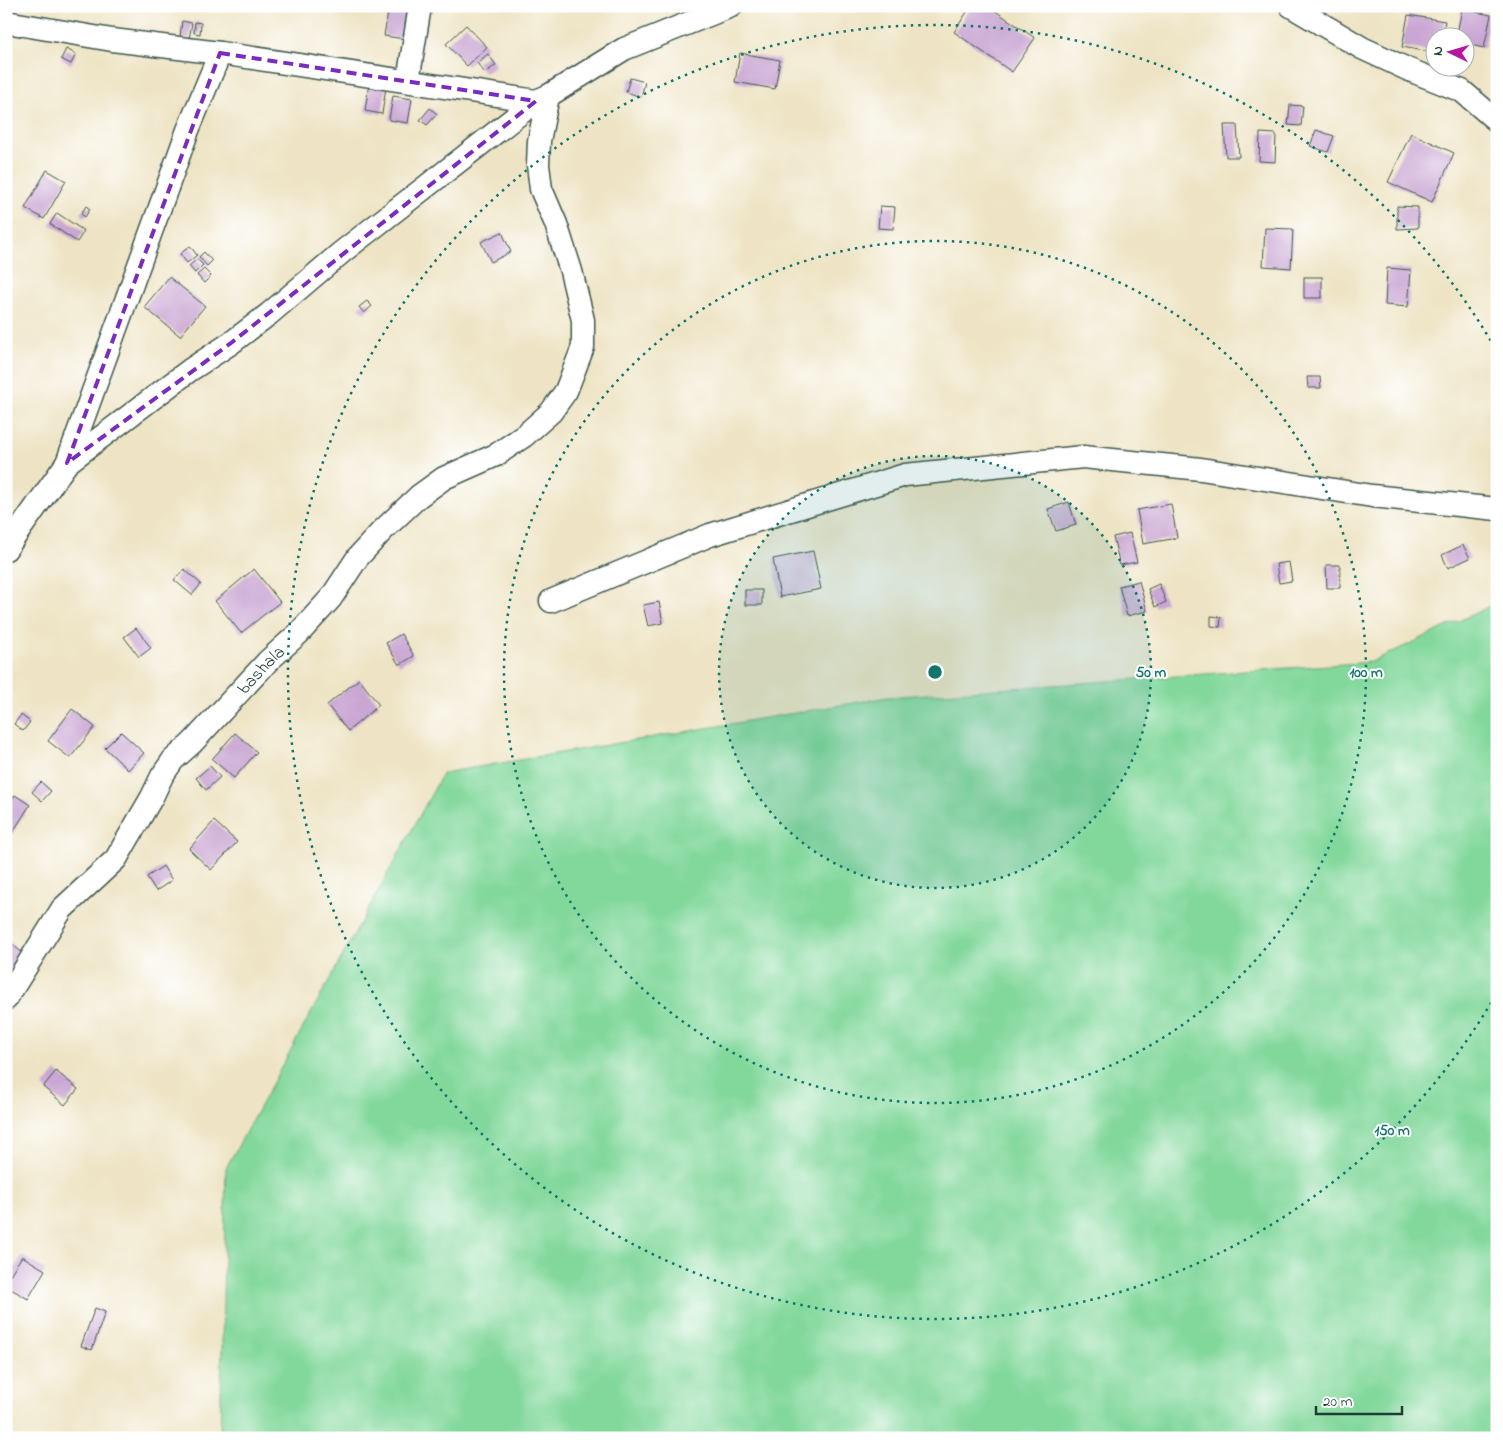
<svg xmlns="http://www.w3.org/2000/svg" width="1503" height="1444" font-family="'Indie Flower',sans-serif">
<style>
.green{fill:#82d89b;stroke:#508a68}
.building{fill:#c9a6d3}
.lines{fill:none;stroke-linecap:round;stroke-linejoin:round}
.street-casing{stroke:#3e564a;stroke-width:25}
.street{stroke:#fff;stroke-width:22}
.marked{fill:none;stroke:#7b2cbf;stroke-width:4;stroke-dasharray:10 6;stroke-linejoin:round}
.ring{fill:none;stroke:#0f766e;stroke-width:2.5;stroke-dasharray:2.5 5}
.labels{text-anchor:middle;stroke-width:4;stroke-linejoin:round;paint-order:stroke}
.street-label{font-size:18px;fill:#1f3d34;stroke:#fff}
.centre{fill:#0f766e;stroke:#fff;stroke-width:2.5}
.ring-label{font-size:15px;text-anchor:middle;font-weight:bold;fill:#0f766e;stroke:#fff;stroke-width:4;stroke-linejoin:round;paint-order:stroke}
</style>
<rect width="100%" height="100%" fill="#fff"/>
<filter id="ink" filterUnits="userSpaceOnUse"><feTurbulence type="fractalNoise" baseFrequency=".02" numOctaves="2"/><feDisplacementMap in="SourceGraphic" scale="10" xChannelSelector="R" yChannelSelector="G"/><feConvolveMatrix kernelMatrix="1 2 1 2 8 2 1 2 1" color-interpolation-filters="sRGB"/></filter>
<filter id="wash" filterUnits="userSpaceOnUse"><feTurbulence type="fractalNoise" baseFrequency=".0096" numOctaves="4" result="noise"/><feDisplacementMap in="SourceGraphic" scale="20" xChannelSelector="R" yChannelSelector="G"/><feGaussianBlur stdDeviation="1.12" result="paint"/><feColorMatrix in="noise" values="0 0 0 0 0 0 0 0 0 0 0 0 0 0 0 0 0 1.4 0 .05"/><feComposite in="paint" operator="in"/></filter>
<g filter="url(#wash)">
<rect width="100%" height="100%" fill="#eee4c5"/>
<polygon class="green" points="1497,603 1497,1438 220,1438 226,1168 443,773 888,697 1371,662"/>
<g id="blocks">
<g class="building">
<polygon points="389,6 410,6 405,39 384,36"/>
<polygon points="971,6 988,6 1035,38 1012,72 954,32"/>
<polygon points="1462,9 1491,15 1484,48 1466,44 1466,38 1456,38"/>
<polygon points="1408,15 1445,21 1442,38 1436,38 1436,53 1402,47"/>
<polygon points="182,21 192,23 189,39 180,37"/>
<polygon points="195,22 201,23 200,34 194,33"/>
<polygon points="466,25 487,47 467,66 446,44"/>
<polygon points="66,49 76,54 71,64 61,59"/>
<polygon points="740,53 780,60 775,89 735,82"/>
<polygon points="488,54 496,65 485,73 477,63"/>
<polygon points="630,78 645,82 641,97 626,92"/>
<polygon points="369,84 386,87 382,114 365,111"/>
<polygon points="393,96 412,99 408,123 389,120"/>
<polygon points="1290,105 1303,106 1301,126 1288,125"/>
<polygon points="430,108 437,114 427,125 420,120"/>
<polygon points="1224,125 1237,125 1239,157 1226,157"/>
<polygon points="1316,130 1334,136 1328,152 1310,146"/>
<polygon points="1260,133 1276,134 1275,162 1259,161"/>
<polygon points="1411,133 1454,153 1432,202 1388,182"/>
<polygon points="47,170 66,181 44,219 25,208"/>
<polygon points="86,206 90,209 85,217 81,214"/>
<polygon points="880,206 895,207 893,229 878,228"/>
<polygon points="1397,206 1418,207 1418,228 1397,229"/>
<polygon points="57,213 84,231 77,242 50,224"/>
<polygon points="1265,228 1293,229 1291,268 1263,266"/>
<polygon points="502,232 511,252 491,262 481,242"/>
<polygon points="190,246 197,255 187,263 180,254"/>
<polygon points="204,252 212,261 207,266 199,257"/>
<polygon points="197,259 203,265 195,273 189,266"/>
<polygon points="1387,268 1411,270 1408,307 1385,305"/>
<polygon points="204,269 211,276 204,283 197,275"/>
<polygon points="169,277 205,306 180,336 144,307"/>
<rect x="1304" y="277" width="18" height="21"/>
<polygon points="367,301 372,306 364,313 359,307"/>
<polygon points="1307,377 1320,377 1321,388 1308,388"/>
<polygon points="1069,502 1076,525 1056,531 1048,509"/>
<polygon points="1171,504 1177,538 1143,544 1137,510"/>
<polygon points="1130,533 1137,562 1120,565 1113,537"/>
<polygon points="1463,545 1470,558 1448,568 1442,555"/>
<polygon points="813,551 821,589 780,597 773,559"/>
<polygon points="1289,562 1292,581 1279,583 1276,564"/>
<polygon points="1326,565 1340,565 1340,588 1327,588"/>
<polygon points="184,569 201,584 192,595 174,580"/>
<polygon points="254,569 280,602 241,633 215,601"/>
<polygon points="1139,581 1147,611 1127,616 1119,586"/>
<polygon points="1159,584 1166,602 1155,607 1148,589"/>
<rect x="745" y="590" width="17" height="15"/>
<polygon points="659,602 663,623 648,626 643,605"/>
<polygon points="1211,616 1221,617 1220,627 1211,626"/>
<polygon points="136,628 151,648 139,657 124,637"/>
<polygon points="401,634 414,656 399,665 386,643"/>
<polygon points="359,679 379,705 348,731 327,705"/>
<polygon points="72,709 95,727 70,758 48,741"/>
<polygon points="21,715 30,722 23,731 14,724"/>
<polygon points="121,732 144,753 128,770 105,748"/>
<polygon points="235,733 257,752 234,778 212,759"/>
<polygon points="210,766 220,777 206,790 196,778"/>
<polygon points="41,782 51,791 42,801 32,792"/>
<polygon points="15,795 30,805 11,835 6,832 6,810"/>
<polygon points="214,821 237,842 211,870 189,849"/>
<polygon points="163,866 172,880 156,891 147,877"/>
<polygon points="6,939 26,956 6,979"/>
<polygon points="56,1071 78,1089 65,1105 43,1087"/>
<polygon points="22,1256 45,1270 28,1299 6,1286 6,1281"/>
<polygon points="95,1308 105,1312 92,1350 81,1346"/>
</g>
</g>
</g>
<g filter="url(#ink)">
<use href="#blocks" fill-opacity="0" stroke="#3e564a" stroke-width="1"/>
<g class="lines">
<g class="street-casing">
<g id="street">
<polyline points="1291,6 1362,48 1407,69 1462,91 1497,121"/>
<polyline points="6,22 112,40 220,53 536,101"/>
<polyline points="408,81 420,6"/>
<polyline points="67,463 188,130 220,53"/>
<polyline points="6,549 67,463 190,370 231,343 269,314 342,252 536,101 548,96 624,49 731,6"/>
<polyline points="551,601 710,535 905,475 1083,457 1201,469 1372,496 1497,509"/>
<path id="s1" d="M 6,999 L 62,909 L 116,859 L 152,797 L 162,776 L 173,760 L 192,743 L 268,661 L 299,633 L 331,598 L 358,557 L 383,530 L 419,496 L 444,478 L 496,455 L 524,436 L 551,412 L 566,391 L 583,347 L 583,320 L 571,271 L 556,224 L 541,189 L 538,165 L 539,141 L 548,96"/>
</g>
</g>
<use href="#street" class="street"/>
</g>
</g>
<path class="marked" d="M 220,53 L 536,101 L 231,343 L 67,463 Z"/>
<circle cx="935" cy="672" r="216" fill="#0f766e" fill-opacity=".12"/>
<g class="ring">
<circle cx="935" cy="672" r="216"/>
<circle cx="935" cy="672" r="431"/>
<path d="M1495 996A647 647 0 1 1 1495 348"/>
</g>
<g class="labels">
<g class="street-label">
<text dy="6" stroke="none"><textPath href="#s1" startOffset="420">bashala</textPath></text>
</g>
</g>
<circle cx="935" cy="672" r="8" class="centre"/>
<g class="ring-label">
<text x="1151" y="677">50 m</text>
<text x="1366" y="677">100 m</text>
<text x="1392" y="1135">150 m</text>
</g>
<rect width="1503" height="1444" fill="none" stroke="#fff" stroke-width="25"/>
<g transform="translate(1450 52) rotate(275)"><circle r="24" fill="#ffffff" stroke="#a5b1ae"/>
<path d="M0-4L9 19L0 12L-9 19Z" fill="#b5179e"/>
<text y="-8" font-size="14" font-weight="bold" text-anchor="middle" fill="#1f3d34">N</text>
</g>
<path d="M1316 1406v8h86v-8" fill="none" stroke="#1f3d34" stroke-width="2.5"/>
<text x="1323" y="1406" font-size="15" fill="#1f3d34" stroke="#ffffff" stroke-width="4" paint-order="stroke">20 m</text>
</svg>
